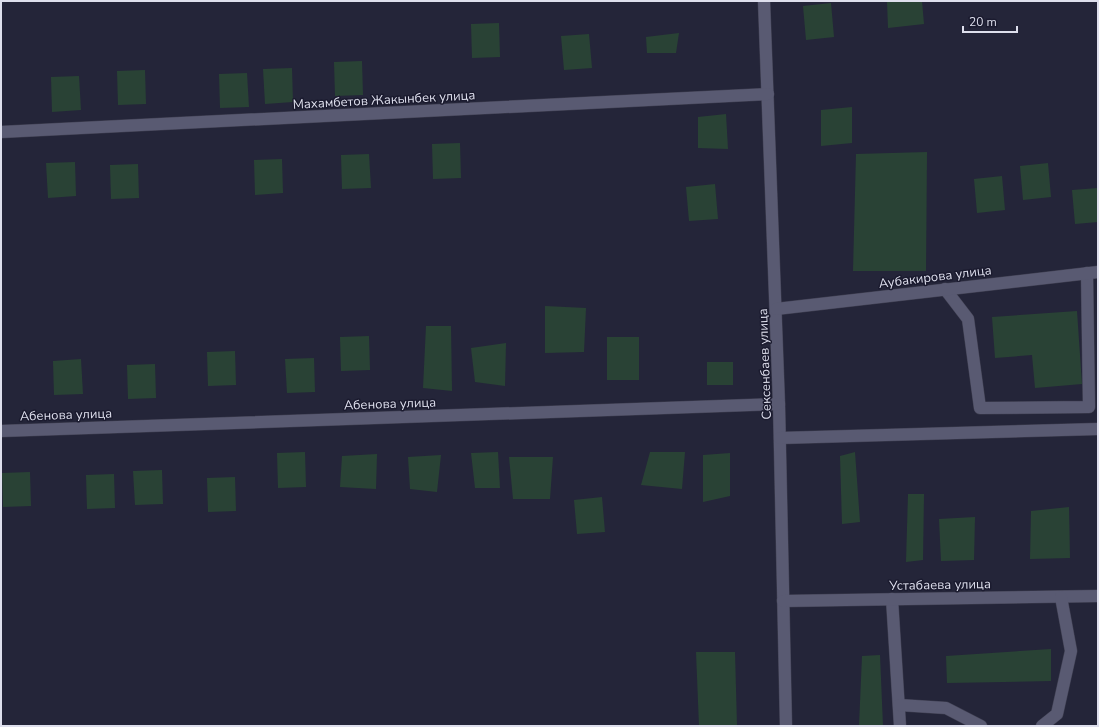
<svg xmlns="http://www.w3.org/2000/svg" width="1099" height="727" font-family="'Nunito Sans',sans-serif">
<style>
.building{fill:#294235}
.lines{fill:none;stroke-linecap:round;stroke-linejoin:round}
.minor-casing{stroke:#3f3f51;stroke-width:13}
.minor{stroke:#595a72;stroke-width:12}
.labels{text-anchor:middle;stroke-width:3;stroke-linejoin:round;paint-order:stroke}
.street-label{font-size:13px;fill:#dedfed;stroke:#1b1b2f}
</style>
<rect width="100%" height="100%" fill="#242539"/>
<g class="building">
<polygon points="887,1 922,1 924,24 888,28"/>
<polygon points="831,3 834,37 806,40 803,6"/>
<polygon points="499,23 500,57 472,58 471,24"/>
<polygon points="679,33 676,53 647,53 646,37"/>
<polygon points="589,34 592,68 564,70 561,36"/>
<polygon points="362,61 363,95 335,96 334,62"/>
<polygon points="292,68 293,102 265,104 263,69"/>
<polygon points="145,70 146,104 118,105 117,71"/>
<polygon points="247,73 249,107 220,108 219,74"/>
<polygon points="79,76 81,110 52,112 51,77"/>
<polygon points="852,107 852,143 821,146 821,110"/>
<polygon points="726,114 728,149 698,148 698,117"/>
<polygon points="460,143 461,178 433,179 432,144"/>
<polygon points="927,152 926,271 853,271 856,154"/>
<polygon points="369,154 371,188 342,189 341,155"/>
<polygon points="282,159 283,193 255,195 254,160"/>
<polygon points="75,162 76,196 48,198 46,163"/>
<polygon points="1048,163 1051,197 1023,200 1020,166"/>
<polygon points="138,164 139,198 111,199 110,165"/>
<polygon points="1002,176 1005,210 977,213 974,179"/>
<polygon points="715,184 718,219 689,221 686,187"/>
<polygon points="1098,188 1098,222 1075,224 1072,190"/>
<polygon points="545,306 586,308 584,352 545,353"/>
<polygon points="1077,311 1082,384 1035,388 1032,355 995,358 992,317"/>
<polygon points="426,326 451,326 452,391 423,388"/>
<polygon points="369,336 370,370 341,371 340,337"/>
<rect x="607" y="337" width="32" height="43"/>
<polygon points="506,343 505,386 475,382 471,348"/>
<polygon points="235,351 236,385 208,386 207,352"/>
<polygon points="314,358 315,392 287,393 285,359"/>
<polygon points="81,359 83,394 54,395 53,361"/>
<rect x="707" y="362" width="26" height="23"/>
<polygon points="155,364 156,398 128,399 127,365"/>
<polygon points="305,452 306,487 278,488 277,453"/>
<polygon points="498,452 500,488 475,488 471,453"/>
<polygon points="650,452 685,452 682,489 641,485"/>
<polygon points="855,452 860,522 842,524 840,456"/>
<polygon points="730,453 730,496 703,502 703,455"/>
<polygon points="377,454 376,489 340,487 342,456"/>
<polygon points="441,455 437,492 410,489 408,457"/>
<polygon points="509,457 553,457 550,499 513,499"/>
<polygon points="162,470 163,504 135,505 133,471"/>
<polygon points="30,472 31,506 3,507 2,473"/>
<polygon points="114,474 115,508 87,509 86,475"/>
<polygon points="235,477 236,511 208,512 207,478"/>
<polygon points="908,494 924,494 923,560 906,562"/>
<polygon points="602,497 605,532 577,534 574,500"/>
<polygon points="1069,507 1070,558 1030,559 1031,511"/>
<polygon points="975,517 974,560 941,561 939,519"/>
<polygon points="1051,649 1051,681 947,683 946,656"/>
<polygon points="696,652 735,652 737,726 699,726"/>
<polygon points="880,655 883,726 859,726 862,656"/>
</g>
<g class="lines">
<g class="minor-casing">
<g id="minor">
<polyline points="764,1 779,404 786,726"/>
<polyline points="1,132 768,94"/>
<polyline points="945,289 968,319 980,408 1089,407 1087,273"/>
<polyline points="776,309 1098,272"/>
<polyline points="1,431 779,404"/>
<polyline points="780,438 1098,429"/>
<polyline points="892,599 900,726"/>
<polyline points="783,601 1098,596"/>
<polyline points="899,705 946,708 981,726"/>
<polyline points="1042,726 1057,714 1071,651 1061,597"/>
</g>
</g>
<use href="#minor" class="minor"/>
</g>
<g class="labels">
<g class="street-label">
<text transform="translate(384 99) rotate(-3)" y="5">Махамбетов Жакынбек улица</text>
<text transform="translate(935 276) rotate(-7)" y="5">Аубакирова улица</text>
<text transform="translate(764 364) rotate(-92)" y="5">Сексенбаев улица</text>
<text transform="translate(390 403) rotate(-2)" y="5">Абенова улица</text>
<text transform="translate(66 414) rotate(-2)" y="5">Абенова улица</text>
<text transform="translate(940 584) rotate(-1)" y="5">Устабаева улица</text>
</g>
</g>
<rect width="1099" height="727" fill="none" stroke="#dedfed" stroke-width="4"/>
<path d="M963 26v6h54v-6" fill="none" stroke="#dedfed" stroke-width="2"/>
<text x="969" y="26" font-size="12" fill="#dedfed" stroke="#1b1b2f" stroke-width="3" paint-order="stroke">20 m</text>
</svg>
